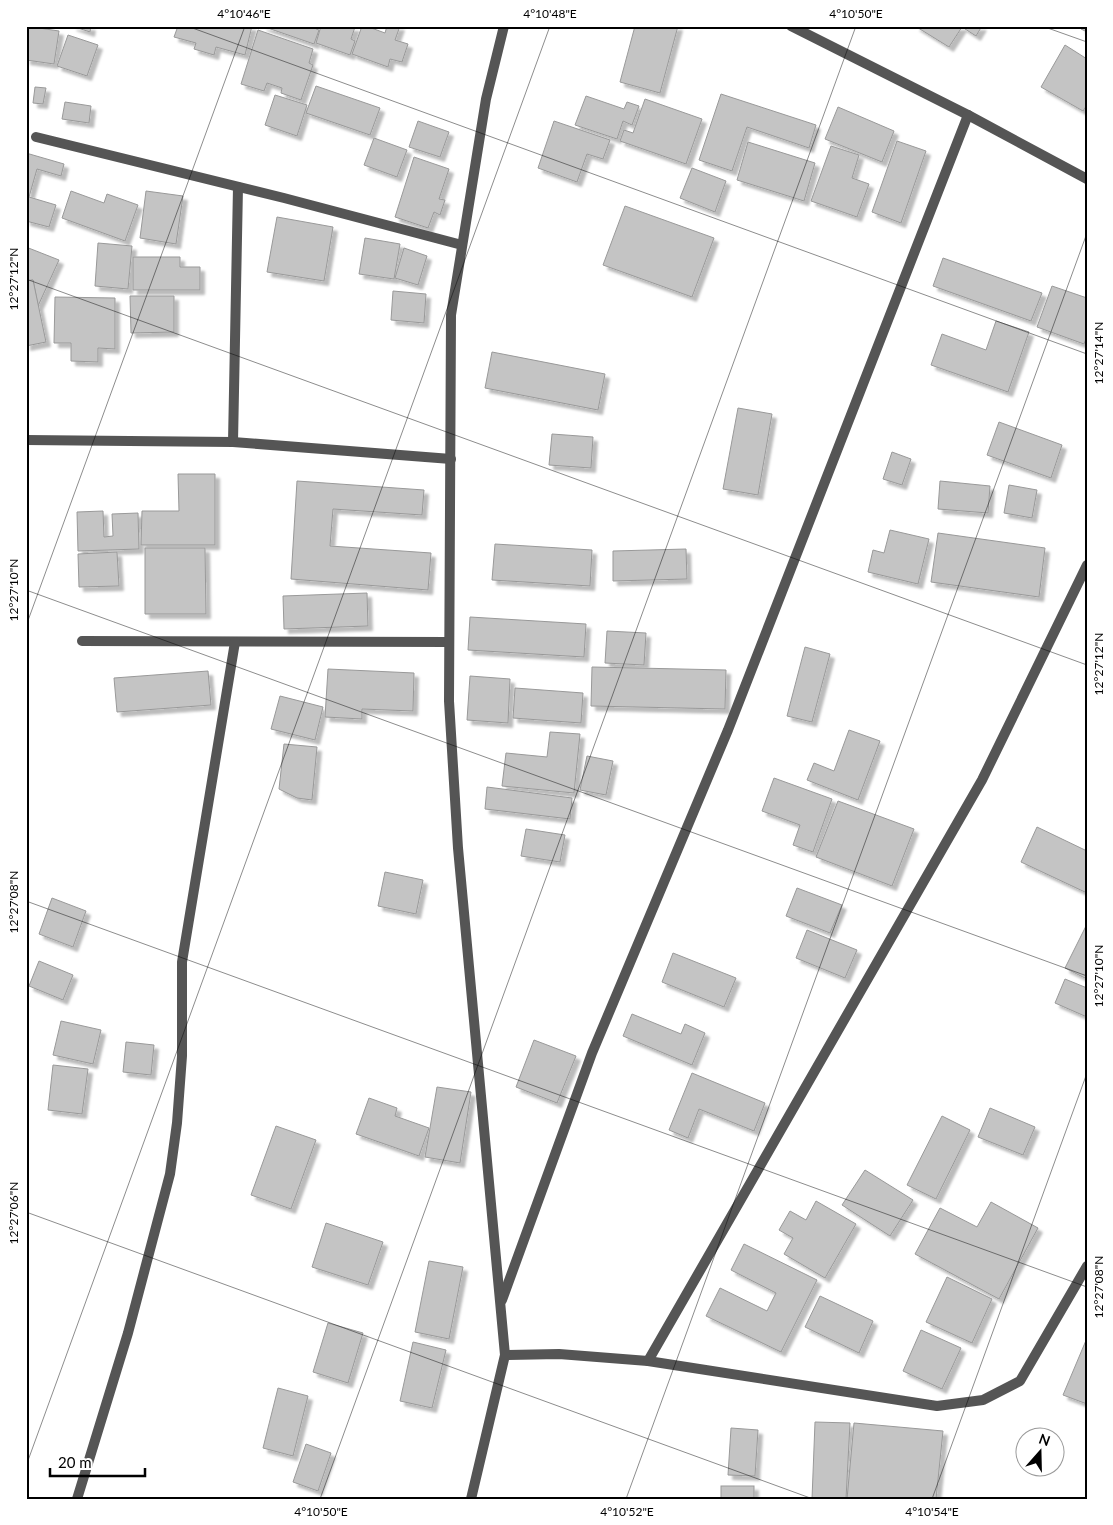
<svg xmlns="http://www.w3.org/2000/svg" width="1113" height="1525" font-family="Lato,sans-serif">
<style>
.building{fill:#c4c4c4;stroke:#999;filter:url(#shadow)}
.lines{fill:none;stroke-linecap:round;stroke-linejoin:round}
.minor{stroke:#555;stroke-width:10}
.ticks{fill:none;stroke:#000;stroke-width:1;stroke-opacity:0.45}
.neatline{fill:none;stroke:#000;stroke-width:2}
.ticks-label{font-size:12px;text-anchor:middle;fill:#000}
</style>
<defs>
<filter id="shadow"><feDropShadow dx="4.5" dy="4.5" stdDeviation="1" flood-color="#0004"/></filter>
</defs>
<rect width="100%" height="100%" fill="#fff"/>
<g class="building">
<polygon points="26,26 59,31 54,64 26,60"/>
<polygon points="72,26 91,26 90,32"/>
<polygon points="178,26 252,26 245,55 216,47 214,55 194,49 196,43 174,37"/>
<polygon points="262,26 317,26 316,29 319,30 314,44"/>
<polygon points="321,26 355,27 351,39 355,41 350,55 316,43"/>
<polygon points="362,26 366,26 385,33 387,26 400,26 395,40 408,44 402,62 390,59 388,67 352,54"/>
<polygon points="635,26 678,26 660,93 620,82"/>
<polygon points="915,26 982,26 976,36 962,27 949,47"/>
<polygon points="1082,26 1087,26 1087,32 1081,29"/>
<polygon points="258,30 313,49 309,63 313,65 301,100 281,93 282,88 267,83 264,91 241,84"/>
<polygon points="68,35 98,45 87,76 57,66"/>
<polygon points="1065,45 1087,59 1087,105 1083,111 1041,87"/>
<polygon points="316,86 380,108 370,135 306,113"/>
<polygon points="35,87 46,88 43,104 33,103"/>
<polygon points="721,94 816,125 809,148 747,127 732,171 699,160"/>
<polygon points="275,95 307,105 297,136 265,125"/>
<polygon points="586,96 624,109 627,102 639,106 632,125 623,121 617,139 575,125"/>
<polygon points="645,99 702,119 686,164 620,141 624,130 633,133"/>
<polygon points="65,102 91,106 89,123 62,119"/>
<polygon points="838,107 894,131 882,162 825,139"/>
<polygon points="418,121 449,132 440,157 409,147"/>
<polygon points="554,121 610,140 603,159 587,154 577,182 538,168"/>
<polygon points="374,138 407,150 397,177 364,165"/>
<polygon points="897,141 926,151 901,223 872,212"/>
<polygon points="748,142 815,163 804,201 737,180"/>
<polygon points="831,146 859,155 852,178 869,184 857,217 811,201"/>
<polygon points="26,153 64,164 61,176 37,169 29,197 56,205 49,227 26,221"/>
<polygon points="414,157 449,169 439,199 445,200 440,215 434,212 428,228 395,217"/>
<polygon points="692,168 726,181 715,212 680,198"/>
<polygon points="71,191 104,203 107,194 138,205 125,241 62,218"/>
<polygon points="146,191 183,196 176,244 140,238"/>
<polygon points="625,206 714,238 692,297 603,265"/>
<polygon points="277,217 333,227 324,281 267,272"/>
<polygon points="365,238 400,244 394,279 359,274"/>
<polygon points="98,243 132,246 128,289 95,286"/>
<polygon points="26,247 59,260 38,306 33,280 26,281"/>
<polygon points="404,248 427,256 418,285 395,278"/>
<polygon points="133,257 180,257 180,267 200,267 200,290 133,290"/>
<polygon points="943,258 1042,293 1031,321 933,286"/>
<polygon points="33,280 46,342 26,346 26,281"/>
<polygon points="1052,286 1087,298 1087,336 1084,344 1037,327"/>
<polygon points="393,291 426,294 424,323 391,320"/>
<polygon points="130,296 174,296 174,332 131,333"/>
<polygon points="55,297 115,298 115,349 98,348 98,362 71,361 71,343 54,343"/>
<polygon points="996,321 1029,332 1008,392 931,365 942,334 986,350"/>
<polygon points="492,352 605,374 598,410 485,388"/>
<polygon points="738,408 772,414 758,495 723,489"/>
<polygon points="999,422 1062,445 1051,478 987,455"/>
<polygon points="552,434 593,437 591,468 549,465"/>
<polygon points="892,452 911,459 902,485 883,479"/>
<polygon points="178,474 215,474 215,545 141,545 142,511 179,511"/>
<polygon points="297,481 424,490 422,515 333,509 330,546 431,553 428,590 291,579"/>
<polygon points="940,481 990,486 988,513 938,509"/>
<polygon points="1009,485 1037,490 1032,518 1004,513"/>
<polygon points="103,511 104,537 113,536 112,514 138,513 139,549 78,551 77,512"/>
<polygon points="890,530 929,539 918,584 868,572 873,550 884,553"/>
<polygon points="938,533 1045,548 1039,597 931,582"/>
<polygon points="495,544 592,550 590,586 492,580"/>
<polygon points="145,548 205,548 206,614 145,614"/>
<polygon points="686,549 687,579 613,581 613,551"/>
<polygon points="117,552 119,586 79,587 78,554"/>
<polygon points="367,593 368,626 284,629 283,596"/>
<polygon points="470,617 586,624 584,657 468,650"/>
<polygon points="607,631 646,633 644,665 605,663"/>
<polygon points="805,647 830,654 812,722 787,716"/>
<polygon points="592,667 726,670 725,709 591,706"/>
<polygon points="328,669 414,673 413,711 362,709 362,719 325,717"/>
<polygon points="208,671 211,705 117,712 114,678"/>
<polygon points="470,676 510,679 508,723 467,720"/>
<polygon points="515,688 583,693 581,723 513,718"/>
<polygon points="280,696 323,707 315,740 271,729"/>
<polygon points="849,730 880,741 858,800 807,780 814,763 834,771"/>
<polygon points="550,732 580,734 574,793 502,786 506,753 547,757"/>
<polygon points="284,744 317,747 312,800 297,798 279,789"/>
<polygon points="587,756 613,761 606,795 580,790"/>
<polygon points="774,778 832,799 813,852 793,845 800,825 762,811"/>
<polygon points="487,787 572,798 570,819 485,809"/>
<polygon points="838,801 914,829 892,886 816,857"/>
<polygon points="1037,827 1087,851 1087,893 1021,862"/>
<polygon points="526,829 565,835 560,862 521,856"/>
<polygon points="385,872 423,880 416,914 378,906"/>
<polygon points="797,888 842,905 830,933 786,916"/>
<polygon points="52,898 86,911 73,947 39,934"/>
<polygon points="1087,924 1087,979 1065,968"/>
<polygon points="807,930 857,950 845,978 796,958"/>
<polygon points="673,953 736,978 724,1007 662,982"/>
<polygon points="39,961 73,975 63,1000 29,986"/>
<polygon points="1065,979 1087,988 1087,1017 1055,1003"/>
<polygon points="632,1014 681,1034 685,1024 705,1033 692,1065 623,1036"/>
<polygon points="61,1021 101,1030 93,1064 53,1055"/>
<polygon points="534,1040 576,1056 557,1103 516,1087"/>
<polygon points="126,1042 154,1045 151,1075 123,1072"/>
<polygon points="53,1065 88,1069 82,1114 48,1110"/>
<polygon points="692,1073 765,1103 754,1131 699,1109 688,1138 669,1130"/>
<polygon points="437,1087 471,1092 460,1163 425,1157"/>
<polygon points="369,1098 397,1108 395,1116 429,1128 419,1156 356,1134"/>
<polygon points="990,1108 1035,1127 1023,1155 978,1137"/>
<polygon points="942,1116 970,1130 936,1199 907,1185"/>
<polygon points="276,1126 316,1140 291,1209 251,1195"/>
<polygon points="865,1170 913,1200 890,1236 842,1205"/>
<polygon points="816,1201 856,1224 825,1278 784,1254 793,1238 779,1230 790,1211 806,1220"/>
<polygon points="991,1202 1038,1228 999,1299 915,1254 940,1208 977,1227"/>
<polygon points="326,1223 383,1242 368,1285 312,1267"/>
<polygon points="744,1244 817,1280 781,1352 706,1316 720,1288 767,1311 776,1293 731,1270"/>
<polygon points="429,1261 463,1267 449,1339 415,1332"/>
<polygon points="947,1277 992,1299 972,1343 926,1322"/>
<polygon points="820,1296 873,1321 859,1353 805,1327"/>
<polygon points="328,1323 363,1333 348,1383 313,1372"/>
<polygon points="921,1330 961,1348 942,1389 903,1371"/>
<polygon points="1087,1338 1087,1404 1063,1395"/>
<polygon points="413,1342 446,1350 432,1408 400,1401"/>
<polygon points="278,1388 308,1396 293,1456 263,1448"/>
<polygon points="815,1422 850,1423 846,1499 812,1499"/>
<polygon points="854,1423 943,1431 936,1499 847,1499"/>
<polygon points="731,1428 758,1430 755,1476 728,1475"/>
<polygon points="306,1444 331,1453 318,1491 293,1482"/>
<rect x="721" y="1486" width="33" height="13"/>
</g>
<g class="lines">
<g class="minor">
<polyline points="791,26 968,115 1087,179"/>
<polyline points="36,137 284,198 462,245"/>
<polyline points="26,440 233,442 451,459"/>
<polyline points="233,442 238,187"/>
<polyline points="82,641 449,642"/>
<polyline points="502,1300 592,1053 728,730 968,115"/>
<polyline points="505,1355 559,1354 648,1361 937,1406 983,1400 1020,1381 1087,1266"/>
<polyline points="648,1361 982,780 1087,565"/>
<polyline points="77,1499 128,1333 170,1174 177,1123 182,1056 182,962 235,642"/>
<polyline points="471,1499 505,1355 458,848 449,701 451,315 486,99 504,26"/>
</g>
</g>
<path class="ticks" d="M 187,26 L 1087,354M 1042,26 L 1087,42M 26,279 L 1087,665M 26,590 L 1087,976M 26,626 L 245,26M 26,901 L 1087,1287M 26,1212 L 813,1499M 26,1466 L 550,26M 320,1499 L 856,26M 626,1499 L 1087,233M 932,1499 L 1087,1073"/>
<rect width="1113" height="1525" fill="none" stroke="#ffffff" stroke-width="55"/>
<g transform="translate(1040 1452) rotate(20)"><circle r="24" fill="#ffffff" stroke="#999999"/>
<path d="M0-4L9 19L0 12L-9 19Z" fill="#000000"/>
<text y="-8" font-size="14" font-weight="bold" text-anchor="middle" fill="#000000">N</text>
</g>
<path d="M50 1468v8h95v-8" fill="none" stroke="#000000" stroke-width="2.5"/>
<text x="58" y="1468" font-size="15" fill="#000000" stroke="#ffffff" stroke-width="4" paint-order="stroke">20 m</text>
<rect x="28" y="28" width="1058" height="1470" class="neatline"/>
<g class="ticks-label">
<text x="244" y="18">4°10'46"E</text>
<text x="550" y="18">4°10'48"E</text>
<text x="856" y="18">4°10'50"E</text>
<text transform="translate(14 279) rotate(-90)" y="4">12°27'12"N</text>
<text transform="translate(1099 353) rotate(-90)" y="4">12°27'14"N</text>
<text transform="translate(14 590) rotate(-90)" y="4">12°27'10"N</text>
<text transform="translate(1099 664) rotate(-90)" y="4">12°27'12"N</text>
<text transform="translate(14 902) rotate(-90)" y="4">12°27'08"N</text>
<text transform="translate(1099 976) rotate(-90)" y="4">12°27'10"N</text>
<text transform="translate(14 1213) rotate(-90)" y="4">12°27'06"N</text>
<text transform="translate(1099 1287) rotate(-90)" y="4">12°27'08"N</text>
<text x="321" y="1516">4°10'50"E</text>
<text x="627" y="1516">4°10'52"E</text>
<text x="932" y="1516">4°10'54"E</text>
</g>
</svg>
